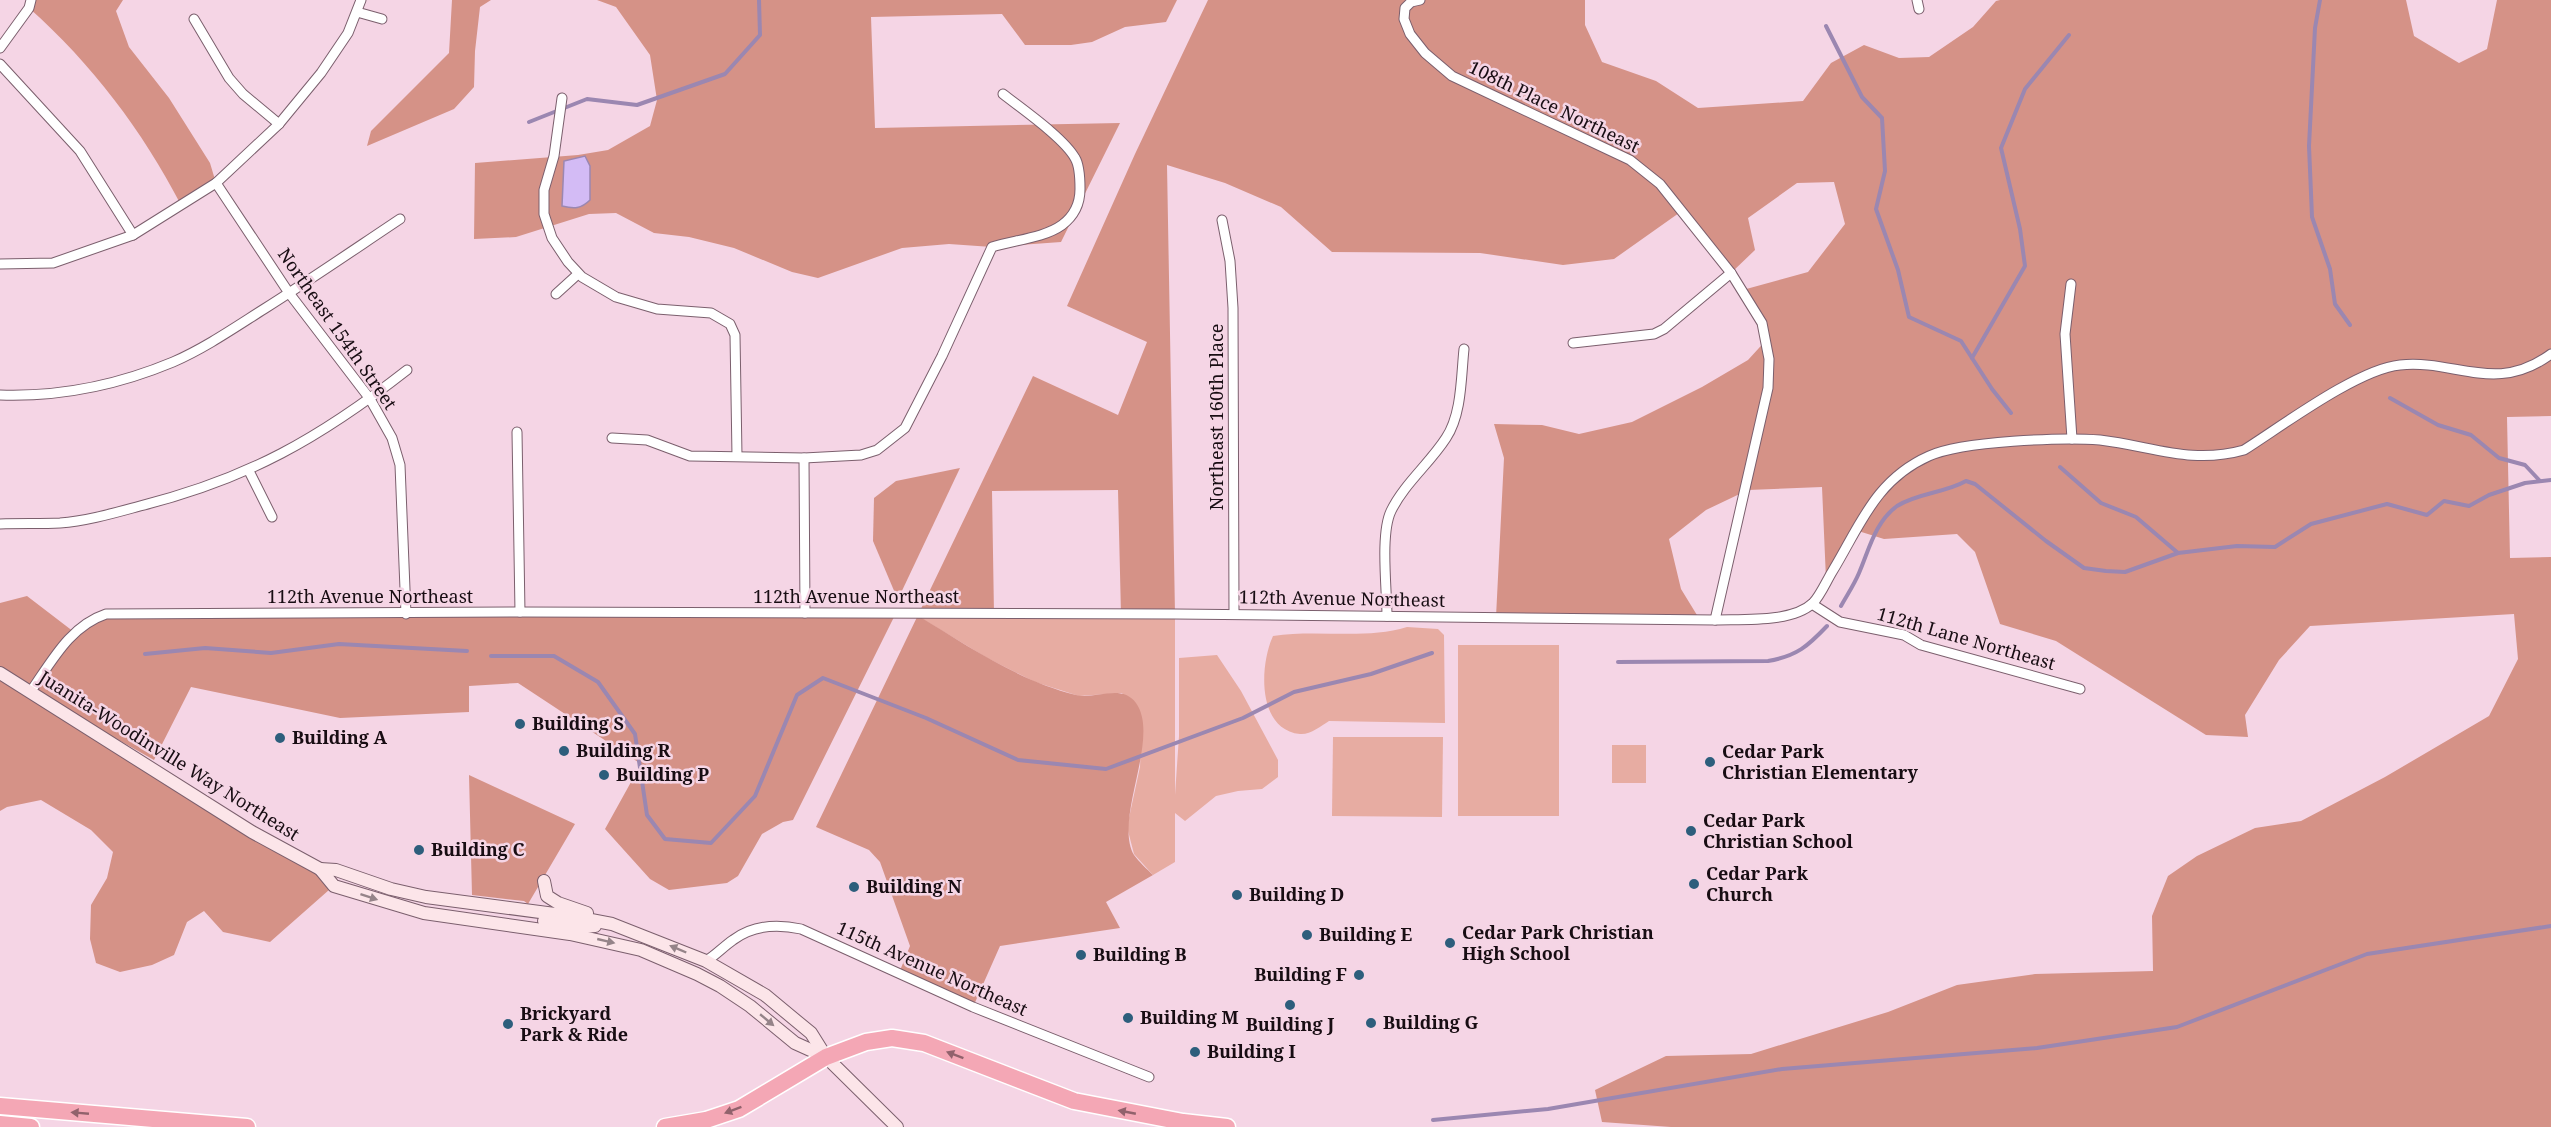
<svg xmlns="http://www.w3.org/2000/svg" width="2551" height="1127" font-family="'Noto Serif',serif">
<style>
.green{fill:#e7aca2}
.forest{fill:#d59287}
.water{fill:#d3bbf5;stroke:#9b87b1;stroke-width:1.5}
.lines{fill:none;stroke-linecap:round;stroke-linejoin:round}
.stream{stroke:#9b87b1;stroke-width:4}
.street-casing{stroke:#7b5f6d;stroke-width:11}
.secondary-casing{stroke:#7b5f6d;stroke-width:14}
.highway-casing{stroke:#fff;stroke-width:19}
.street{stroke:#fff;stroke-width:9}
.secondary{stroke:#fce5e9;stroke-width:12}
.highway{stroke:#f4a7b5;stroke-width:16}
.oneway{fill:#958489}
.oneway2{fill:#91626c}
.poi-dot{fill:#2d5e7c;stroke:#f5d5e5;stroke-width:2}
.labels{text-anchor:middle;stroke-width:5;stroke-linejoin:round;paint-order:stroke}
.street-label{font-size:18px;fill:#180d13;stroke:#f5d5e5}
.poi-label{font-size:18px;font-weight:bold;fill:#180d13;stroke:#f5d5e5;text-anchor:start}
</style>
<rect width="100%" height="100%" fill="#f5d5e5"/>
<g class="green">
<polygon points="1175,614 1175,795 1179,736 1179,658 1217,655 1241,691 1278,760 1278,777 1262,789 1238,791 1216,796 1185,821 1175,813 1175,862 1153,875 1134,854 1127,827 1140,767 1142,723 1122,693 1079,696 1035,682 989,659 916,615"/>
<path d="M 1407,627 L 1438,629 L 1444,635 L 1445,723 L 1329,721 C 1321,726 1310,735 1300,734 C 1256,729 1260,664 1273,636 C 1317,629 1365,640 1407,627 Z"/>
<rect x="1458" y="645" width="101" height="171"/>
<polygon points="1333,737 1443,737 1442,817 1332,816"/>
<rect x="1612" y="745" width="34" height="38"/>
</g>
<g class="forest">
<path d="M 31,0 L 123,0 L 116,11 L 129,47 L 169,98 L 210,163 L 216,183 L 181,205 C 142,130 92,64 29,8 Z"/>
<polygon points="452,0 491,0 480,7 475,51 474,87 454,109 367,146 371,131 449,53"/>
<polygon points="597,0 1177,0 1166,22 1125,27 1092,42 1071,45 1025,45 1002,14 871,17 875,128 1120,123 1061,242 992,247 949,244 902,248 818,278 792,272 734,248 689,237 654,233 616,213 589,214 516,237 474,239 475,163 578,155 608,150 650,126 657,100 650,55 616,7"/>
<path d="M 1208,0 L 1585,0 L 1585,25 L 1602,62 L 1656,81 L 1698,108 L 1803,101 L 1831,63 L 1864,45 L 1899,58 L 1929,57 L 1973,27 L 1996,1 L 2000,0 L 2406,0 L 2414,36 L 2459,63 L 2487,49 L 2497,0 L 2551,0 L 2551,416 L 2507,417 L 2510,558 L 2551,557 L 2551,1127 L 1671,1127 L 1602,1122 L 1595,1090 L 1666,1056 L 1751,1054 L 1888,1012 L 1957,985 L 2035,974 L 2153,971 L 2152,916 L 2168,876 L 2197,856 L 2255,828 L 2301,821 L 2385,777 L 2489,716 L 2518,659 L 2514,614 L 2310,626 L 2279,660 L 2245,715 L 2248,737 L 2206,735 L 2056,641 L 2000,624 L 1975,552 L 1957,534 L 1884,539 L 1855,530 L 1826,579 L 1822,487 L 1748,490 L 1706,510 L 1669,539 L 1681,589 L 1700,620 L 1496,617 L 1504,458 L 1494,424 L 1542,425 L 1579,434 L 1632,422 L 1702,387 L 1748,360 L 1769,337 L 1739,291 L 1808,272 L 1845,224 L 1834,182 L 1797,183 L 1748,218 L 1755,250 L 1731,273 L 1679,213 L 1614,259 L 1563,265 L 1480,253 L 1332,252 L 1281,207 L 1225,183 L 1167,165 L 1175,614 L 1121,614 L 1118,490 L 992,491 L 994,614 L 917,615 C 968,646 1017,680 1076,695 C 1094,700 1122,683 1136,703 C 1161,738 1113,819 1134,855 C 1139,862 1147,869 1153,875 L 1106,902 L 1120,928 L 1000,946 L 973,1007 L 899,973 L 910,946 L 880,862 L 869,850 L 816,827 L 1033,376 L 1118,415 L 1147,342 L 1067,306 L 1135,154 Z"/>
<polygon points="960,468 900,595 895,593 873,541 874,498 896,481"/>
<polygon points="27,596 74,632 106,614 895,615 793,820 783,822 762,834 738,876 727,883 669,890 650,879 605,829 641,764 518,683 469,686 469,712 340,718 191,687 154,760 46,699 338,882 270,942 223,932 204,911 187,922 174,955 152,965 120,972 96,963 90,939 91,905 107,878 113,852 91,830 41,800 7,807 0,811 0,603"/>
<polygon points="469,775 575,824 528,904 524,901 472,895"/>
</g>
<path class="water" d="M 585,156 L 590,166 L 590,200 C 581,209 574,209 562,206 L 564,161 Z"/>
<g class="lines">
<g class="stream">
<polyline points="2320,0 2315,28 2309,146 2312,217 2330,269 2335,304 2350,325"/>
<polyline points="1826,26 1862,97 1882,118 1885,171 1876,209 1898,270 1909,317 1961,341 1992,389 2011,413"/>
<polyline points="529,122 587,99 637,105 725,74 760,35 759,0"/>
<polyline points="1972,358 2025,266 2020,229 2001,148 2025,89 2069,35"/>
<polyline points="2390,398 2438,425 2471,435 2499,458 2525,465 2540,481"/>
<polyline points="2060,467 2101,503 2136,517 2178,553"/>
<path d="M 1841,606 C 1847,595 1854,585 1859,573 C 1869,550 1875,522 1897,506 C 1917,493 1945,493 1966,481 L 1975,484 L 2046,541 L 2084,568 L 2106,571 L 2125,572 L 2178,553 L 2237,546 L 2275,547 L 2311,524 L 2387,504 L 2427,515 L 2444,501 L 2469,506 L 2489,495 L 2525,483 L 2551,480"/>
<polyline points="145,654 205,648 271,653 339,644 467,651"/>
<polyline points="491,656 554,656 598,682 635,734 647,815 665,839 711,843 755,796 797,695 823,678 926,718 1018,760 1106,769 1243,718 1294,692 1371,674 1432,653"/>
<path d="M 1618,662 L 1768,661 C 1797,656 1808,646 1827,626"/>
<polyline points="1433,1120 1548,1109 1782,1069 2037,1048 2177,1027 2367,954 2551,926"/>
</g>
<g class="street-casing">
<g id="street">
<polyline points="1420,0 1411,2 1405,8 1404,19 1410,34 1425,53 1452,76 1630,160 1660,184 1731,273 1762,323 1769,359 1768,388 1715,620"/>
<polyline points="1917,0 1919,9"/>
<polyline points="357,12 382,19"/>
<polyline points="194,19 229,78 243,94 279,124"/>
<polyline points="0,48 29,8 31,0"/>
<polyline points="0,64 80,151 133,235"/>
<polyline points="562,98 554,156 544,190 544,214 552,238 568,262 582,277 616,297 657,309 711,313 730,324 735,335 737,456"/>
<polyline points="216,183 289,293 370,399 392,438 400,465 406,614"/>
<polyline points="1222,220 1230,261 1233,308 1234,614"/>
<polyline points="0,264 53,263 133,235 216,183 279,124 321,73 348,33 361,0"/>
<polyline points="2071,284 2065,334 2072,439"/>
<polyline points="556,294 578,274"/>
<polyline points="1573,343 1654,334 1664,329 1731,273"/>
<path d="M 0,395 C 59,397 118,385 173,362 C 205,348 234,328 264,309 C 310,280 355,249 400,219"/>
<polyline points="517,432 520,612"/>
<path d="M 612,438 L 647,440 L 690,456 L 804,458 L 861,455 L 877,450 L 905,428 L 942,356 L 992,247 C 1014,240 1044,238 1062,225 C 1074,216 1080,203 1080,189 C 1080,180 1080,166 1075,158 C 1064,138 1022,109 1003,94"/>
<polyline points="804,458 805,613"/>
<polyline points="249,471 272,517"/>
<path d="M 0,524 C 20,523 40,524 60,523 C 87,521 114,513 140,506 C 248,479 320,438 407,370"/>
<polyline points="1812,604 1840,622 1904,635 1921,645 2080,689"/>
<path d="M 1387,616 C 1387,590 1380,534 1391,511 C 1404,484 1430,463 1446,438 C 1462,414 1461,377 1464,349"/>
<path d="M 31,691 C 52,661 70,626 106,614 L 520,612 L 1175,614 L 1715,620 C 1742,619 1792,623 1813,603 C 1820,596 1826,582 1832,572 C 1860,526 1875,480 1929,456 C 1962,441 2063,437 2100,440 C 2152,446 2191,465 2244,450 C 2282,426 2358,369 2400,365 C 2455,359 2496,395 2551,354"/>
<path d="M 706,961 C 716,955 723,947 733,940 C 753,925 778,924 801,929 L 973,1007 L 1149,1077"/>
</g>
</g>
<g class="secondary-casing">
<g id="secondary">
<polyline points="0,673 252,832 320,869 334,886 424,913 570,934 641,950 697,974 720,986 750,1006 795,1043 826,1057"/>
<polyline points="320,869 336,870 391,889 426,897 570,916 612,924 706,961 765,995 811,1033 826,1057 897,1127"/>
<polyline points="544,881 547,896 558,903 587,913"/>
<polyline points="544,921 582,927 595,926"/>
</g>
</g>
<g class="highway-casing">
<g id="highway">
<polyline points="0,1106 247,1127"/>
<polyline points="0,1124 31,1127"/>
<polyline points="665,1127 706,1120 739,1109 826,1057 866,1042 892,1038 924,1043 1074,1101 1183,1122 1227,1127"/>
</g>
</g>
<use href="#street" class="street"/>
<use href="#secondary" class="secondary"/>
<use href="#highway" class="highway"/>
</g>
<defs><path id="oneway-solid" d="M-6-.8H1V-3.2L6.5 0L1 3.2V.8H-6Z" transform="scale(1.5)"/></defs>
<g class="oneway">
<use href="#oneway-solid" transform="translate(369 897) rotate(18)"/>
<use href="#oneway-solid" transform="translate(606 941) rotate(13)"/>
<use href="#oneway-solid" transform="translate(678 949) rotate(-157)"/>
<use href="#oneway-solid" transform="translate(767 1020) rotate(40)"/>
</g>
<g class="oneway2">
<use href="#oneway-solid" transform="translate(955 1055) rotate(-159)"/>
<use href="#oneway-solid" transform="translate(733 1110) rotate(159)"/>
<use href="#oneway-solid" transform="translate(1127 1112) rotate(-169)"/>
<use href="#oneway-solid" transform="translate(80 1113) rotate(-175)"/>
</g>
<g class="poi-dot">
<circle cx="520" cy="724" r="6"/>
<circle cx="280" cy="738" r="6"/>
<circle cx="564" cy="751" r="6"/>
<circle cx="1710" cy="762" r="6"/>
<circle cx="604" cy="775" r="6"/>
<circle cx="1691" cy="831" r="6"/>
<circle cx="419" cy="850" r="6"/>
<circle cx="1694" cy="884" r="6"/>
<circle cx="854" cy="887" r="6"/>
<circle cx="1237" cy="895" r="6"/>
<circle cx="1307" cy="935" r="6"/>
<circle cx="1450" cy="943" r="6"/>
<circle cx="1081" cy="955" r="6"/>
<circle cx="1359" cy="975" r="6"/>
<circle cx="1290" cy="1005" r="6"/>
<circle cx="1128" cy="1018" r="6"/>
<circle cx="1371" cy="1023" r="6"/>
<circle cx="508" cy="1024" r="6"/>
<circle cx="1195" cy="1052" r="6"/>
</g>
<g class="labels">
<g class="street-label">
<text transform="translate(1554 107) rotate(26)" y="6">108th Place Northeast</text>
<text transform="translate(337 329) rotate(55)" y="6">Northeast 154th Street</text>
<text transform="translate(1217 417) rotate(-90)" y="6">Northeast 160th Place</text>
<text x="370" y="603">112th Avenue Northeast</text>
<text x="856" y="603">112th Avenue Northeast</text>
<text transform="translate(1342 599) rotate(1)" y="6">112th Avenue Northeast</text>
<text transform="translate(1966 639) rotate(16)" y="6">112th Lane Northeast</text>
<text transform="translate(169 756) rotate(32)" y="6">Juanita-Woodinville Way Northeast</text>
<text transform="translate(932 969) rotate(24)" y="6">115th Avenue Northeast</text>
</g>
<g class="poi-label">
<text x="532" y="730">Building S</text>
<text x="292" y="744">Building A</text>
<text x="576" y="757">Building R</text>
<text x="1722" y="758">Cedar Park<tspan x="1722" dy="21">Christian Elementary</tspan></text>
<text x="616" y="781">Building P</text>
<text x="1703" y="827">Cedar Park<tspan x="1703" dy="21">Christian School</tspan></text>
<text x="431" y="856">Building C</text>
<text x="1706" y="880">Cedar Park<tspan x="1706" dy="21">Church</tspan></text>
<text x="866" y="893">Building N</text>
<text x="1249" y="901">Building D</text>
<text x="1462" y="939">Cedar Park Christian<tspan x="1462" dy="21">High School</tspan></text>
<text x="1319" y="941">Building E</text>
<text x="1093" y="961">Building B</text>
<text x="1347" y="981" text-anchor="end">Building F</text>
<text x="520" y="1020">Brickyard<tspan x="520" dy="21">Park &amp; Ride</tspan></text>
<text x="1140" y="1024">Building M</text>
<text x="1383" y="1029">Building G</text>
<text x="1290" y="1031" text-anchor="middle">Building J</text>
<text x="1207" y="1058">Building I</text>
</g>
</g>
</svg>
